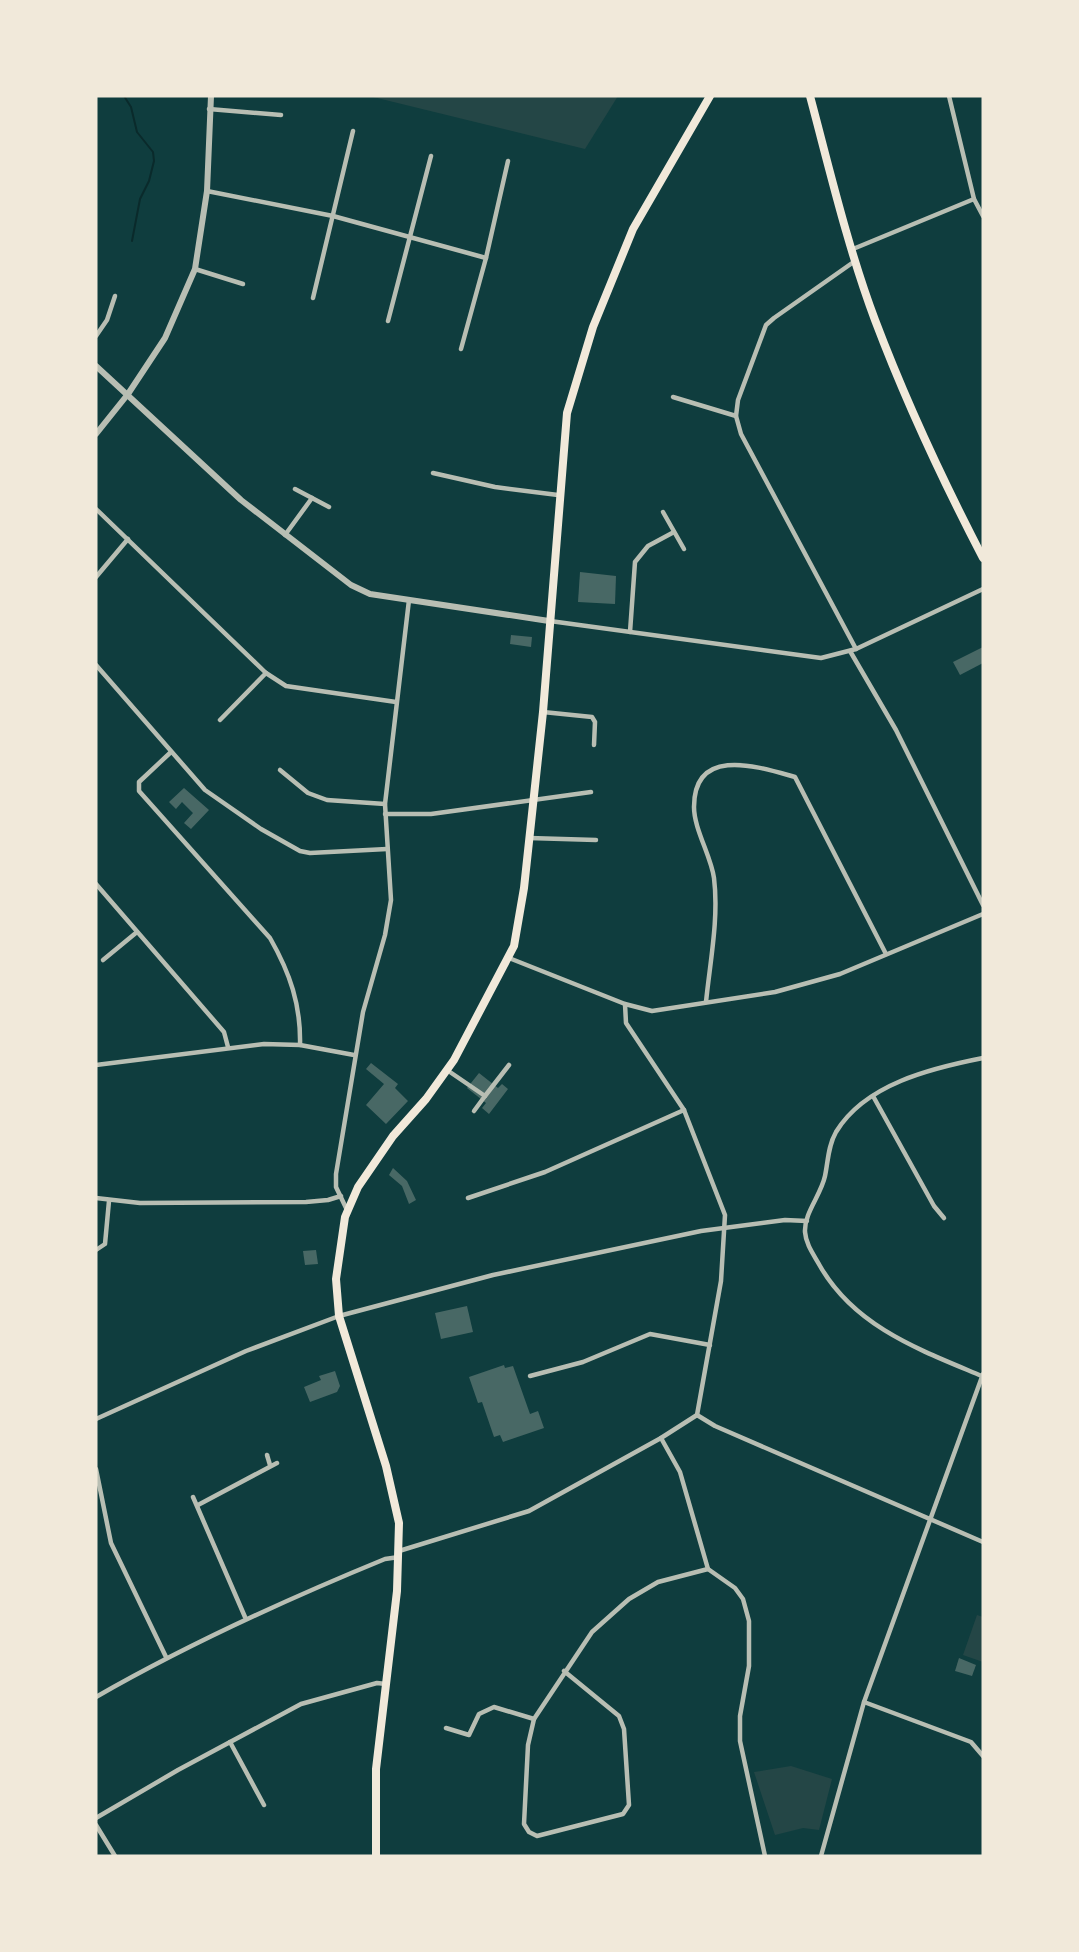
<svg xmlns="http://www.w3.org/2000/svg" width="1079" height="1952" font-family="Georgia,serif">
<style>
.green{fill:#244646}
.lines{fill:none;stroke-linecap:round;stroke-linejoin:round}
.stream{stroke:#0a2a2b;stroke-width:2}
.building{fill:#486865}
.minor{stroke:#b8beb3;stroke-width:4.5}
.tertiary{stroke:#b8beb3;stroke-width:6}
.primary{stroke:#f1e9da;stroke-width:8}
.trunk{stroke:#f1e9da;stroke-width:8}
</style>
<rect width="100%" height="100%" fill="#0f3d3e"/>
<g class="green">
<polygon points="369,96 618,96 585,149"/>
<polygon points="977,1615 983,1617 983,1662 963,1655"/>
<polygon points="791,1766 832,1779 819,1830 803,1828 775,1835 754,1772"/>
</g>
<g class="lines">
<polyline class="stream" points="124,96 131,107 137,132 153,152 154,161 149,181 140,199 132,241"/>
</g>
<g class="building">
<polygon points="580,572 616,576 615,604 578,602"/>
<polygon points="511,635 532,637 531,647 510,644"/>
<polygon points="983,647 983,663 960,675 953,662"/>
<polygon points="184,788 209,810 191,829 184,823 193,813 182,802 176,809 169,802"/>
<polygon points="371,1063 398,1084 395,1088 408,1101 386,1124 366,1105 384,1084 366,1069"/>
<polygon points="479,1073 498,1088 502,1084 508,1089 489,1114 482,1108 486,1103 467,1088"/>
<polygon points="393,1168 407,1181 416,1200 409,1204 402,1186 389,1175"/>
<polygon points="316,1250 318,1264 305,1265 303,1251"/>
<polygon points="467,1306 473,1332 441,1339 435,1313"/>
<polygon points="504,1365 505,1368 513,1366 530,1414 538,1411 544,1428 503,1442 500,1435 494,1437 482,1402 478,1403 469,1377"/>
<polygon points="335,1371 340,1386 337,1392 310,1402 304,1387 321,1380 319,1376"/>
<polygon points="959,1658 976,1665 972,1676 955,1671"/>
</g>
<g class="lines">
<g class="minor">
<polyline points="949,96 974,199 983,216"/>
<polyline points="209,109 281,115"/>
<polyline points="207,191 333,216 486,258"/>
<polyline points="853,249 974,199"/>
<polyline points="855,261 774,318 766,325 738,400 736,416 741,434 856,649"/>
<polyline points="195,269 243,284"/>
<polyline points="313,298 353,131"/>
<polyline points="388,321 431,156"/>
<polyline points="96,336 107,320 115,296"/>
<polyline points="461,349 486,258 508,161"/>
<polyline points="673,397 736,416"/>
<polyline points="433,473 495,487 558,495"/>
<polyline points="295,489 329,507"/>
<polyline points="96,509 266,673 286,686 396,702"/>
<polyline points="663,512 684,549"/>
<polyline points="285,535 312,498"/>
<polyline points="96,577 128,539"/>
<polyline points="550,621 821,658 856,649 983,589"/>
<polyline points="630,632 635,562 648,546 674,532"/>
<polyline points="850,651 896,730 983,905"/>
<polyline points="96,665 205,790 261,829 300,851 310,853 387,849"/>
<polyline points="543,712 592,717 595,722 594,745"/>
<polyline points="220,720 266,673"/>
<path d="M 171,752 L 139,782 L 139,791 L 270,938 C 290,973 301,1005 300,1045"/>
<polyline points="280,770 308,793 327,800 385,804"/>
<polyline points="385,814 431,814 591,792"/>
<polyline points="529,838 596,840"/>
<polyline points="96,884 224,1032 228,1047"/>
<polyline points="509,958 625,1004 652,1011 775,992 840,974 983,914"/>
<polyline points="103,960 137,932"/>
<path d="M 706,1002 C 710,962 719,918 714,878 C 711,856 694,829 694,807 C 694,745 759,767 795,777 L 886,954"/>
<polyline points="625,1004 626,1023 684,1110 725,1215 721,1281 697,1415"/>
<polyline points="96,1065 264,1044 300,1045 354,1055"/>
<polyline points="447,1070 485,1096 509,1065"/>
<polyline points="873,1096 934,1206 944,1218"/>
<polyline points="474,1111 485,1096"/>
<polyline points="96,1198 140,1203 306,1202 328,1200 341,1196"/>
<polyline points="468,1198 545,1172 684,1110"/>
<polyline points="347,1210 336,1187 336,1174 363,1012 385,935 391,900 385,804 409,600"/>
<polyline points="96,1250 105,1244 109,1201"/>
<polyline points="530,1376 583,1362 650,1334 710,1345"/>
<path d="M 982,1376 C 920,1350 855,1327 820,1266 C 814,1255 806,1245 805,1232 C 804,1213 821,1195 825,1176 C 828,1162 828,1146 836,1132 C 865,1084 932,1068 983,1058"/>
<polyline points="697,1415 715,1426 983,1542"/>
<polyline points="96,1419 246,1351 339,1316 493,1275 701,1231 785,1220 807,1221"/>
<polyline points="661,1438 680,1472 708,1569 735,1588 743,1599 749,1621 749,1666 740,1716 740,1741 765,1856"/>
<polyline points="267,1455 270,1465"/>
<polyline points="96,1469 111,1543 166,1657"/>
<polyline points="193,1497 245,1617"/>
<polyline points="198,1505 277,1463"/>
<polyline points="399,1551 529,1511 661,1438 697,1415"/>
<polyline points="564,1671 619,1716 624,1729 629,1805 623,1814 537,1836 529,1832 524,1824 528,1745 534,1719 592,1632 629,1599 658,1582 708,1569"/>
<path d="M 96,1697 C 190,1643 285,1600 385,1559 L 399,1557"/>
<polyline points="864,1702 971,1742 983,1756"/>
<polyline points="446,1728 469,1735 479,1714 494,1707 534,1719"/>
<polyline points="230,1742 264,1805"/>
<polyline points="96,1818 178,1770 301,1704 377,1683 386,1684"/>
<polyline points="96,1825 115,1856"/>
<polyline points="821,1856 864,1702 983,1374"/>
</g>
<g class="tertiary">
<polyline points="96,366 241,500 351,585 370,594 549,621"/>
<polyline points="96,434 128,394 165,338 195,269 207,191 211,96"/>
</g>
<polyline class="primary" points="376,1856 376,1769 397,1591 399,1523 386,1466 339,1316 336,1279 345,1217 358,1187 393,1136 426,1099 454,1060 514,946 524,888 543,712 567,413 593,327 633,229 710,96"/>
<path class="trunk" d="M 810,96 C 830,171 848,248 875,320 C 906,402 943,481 983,558"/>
</g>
<rect width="1079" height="1952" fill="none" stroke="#f1e9da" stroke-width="195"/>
</svg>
